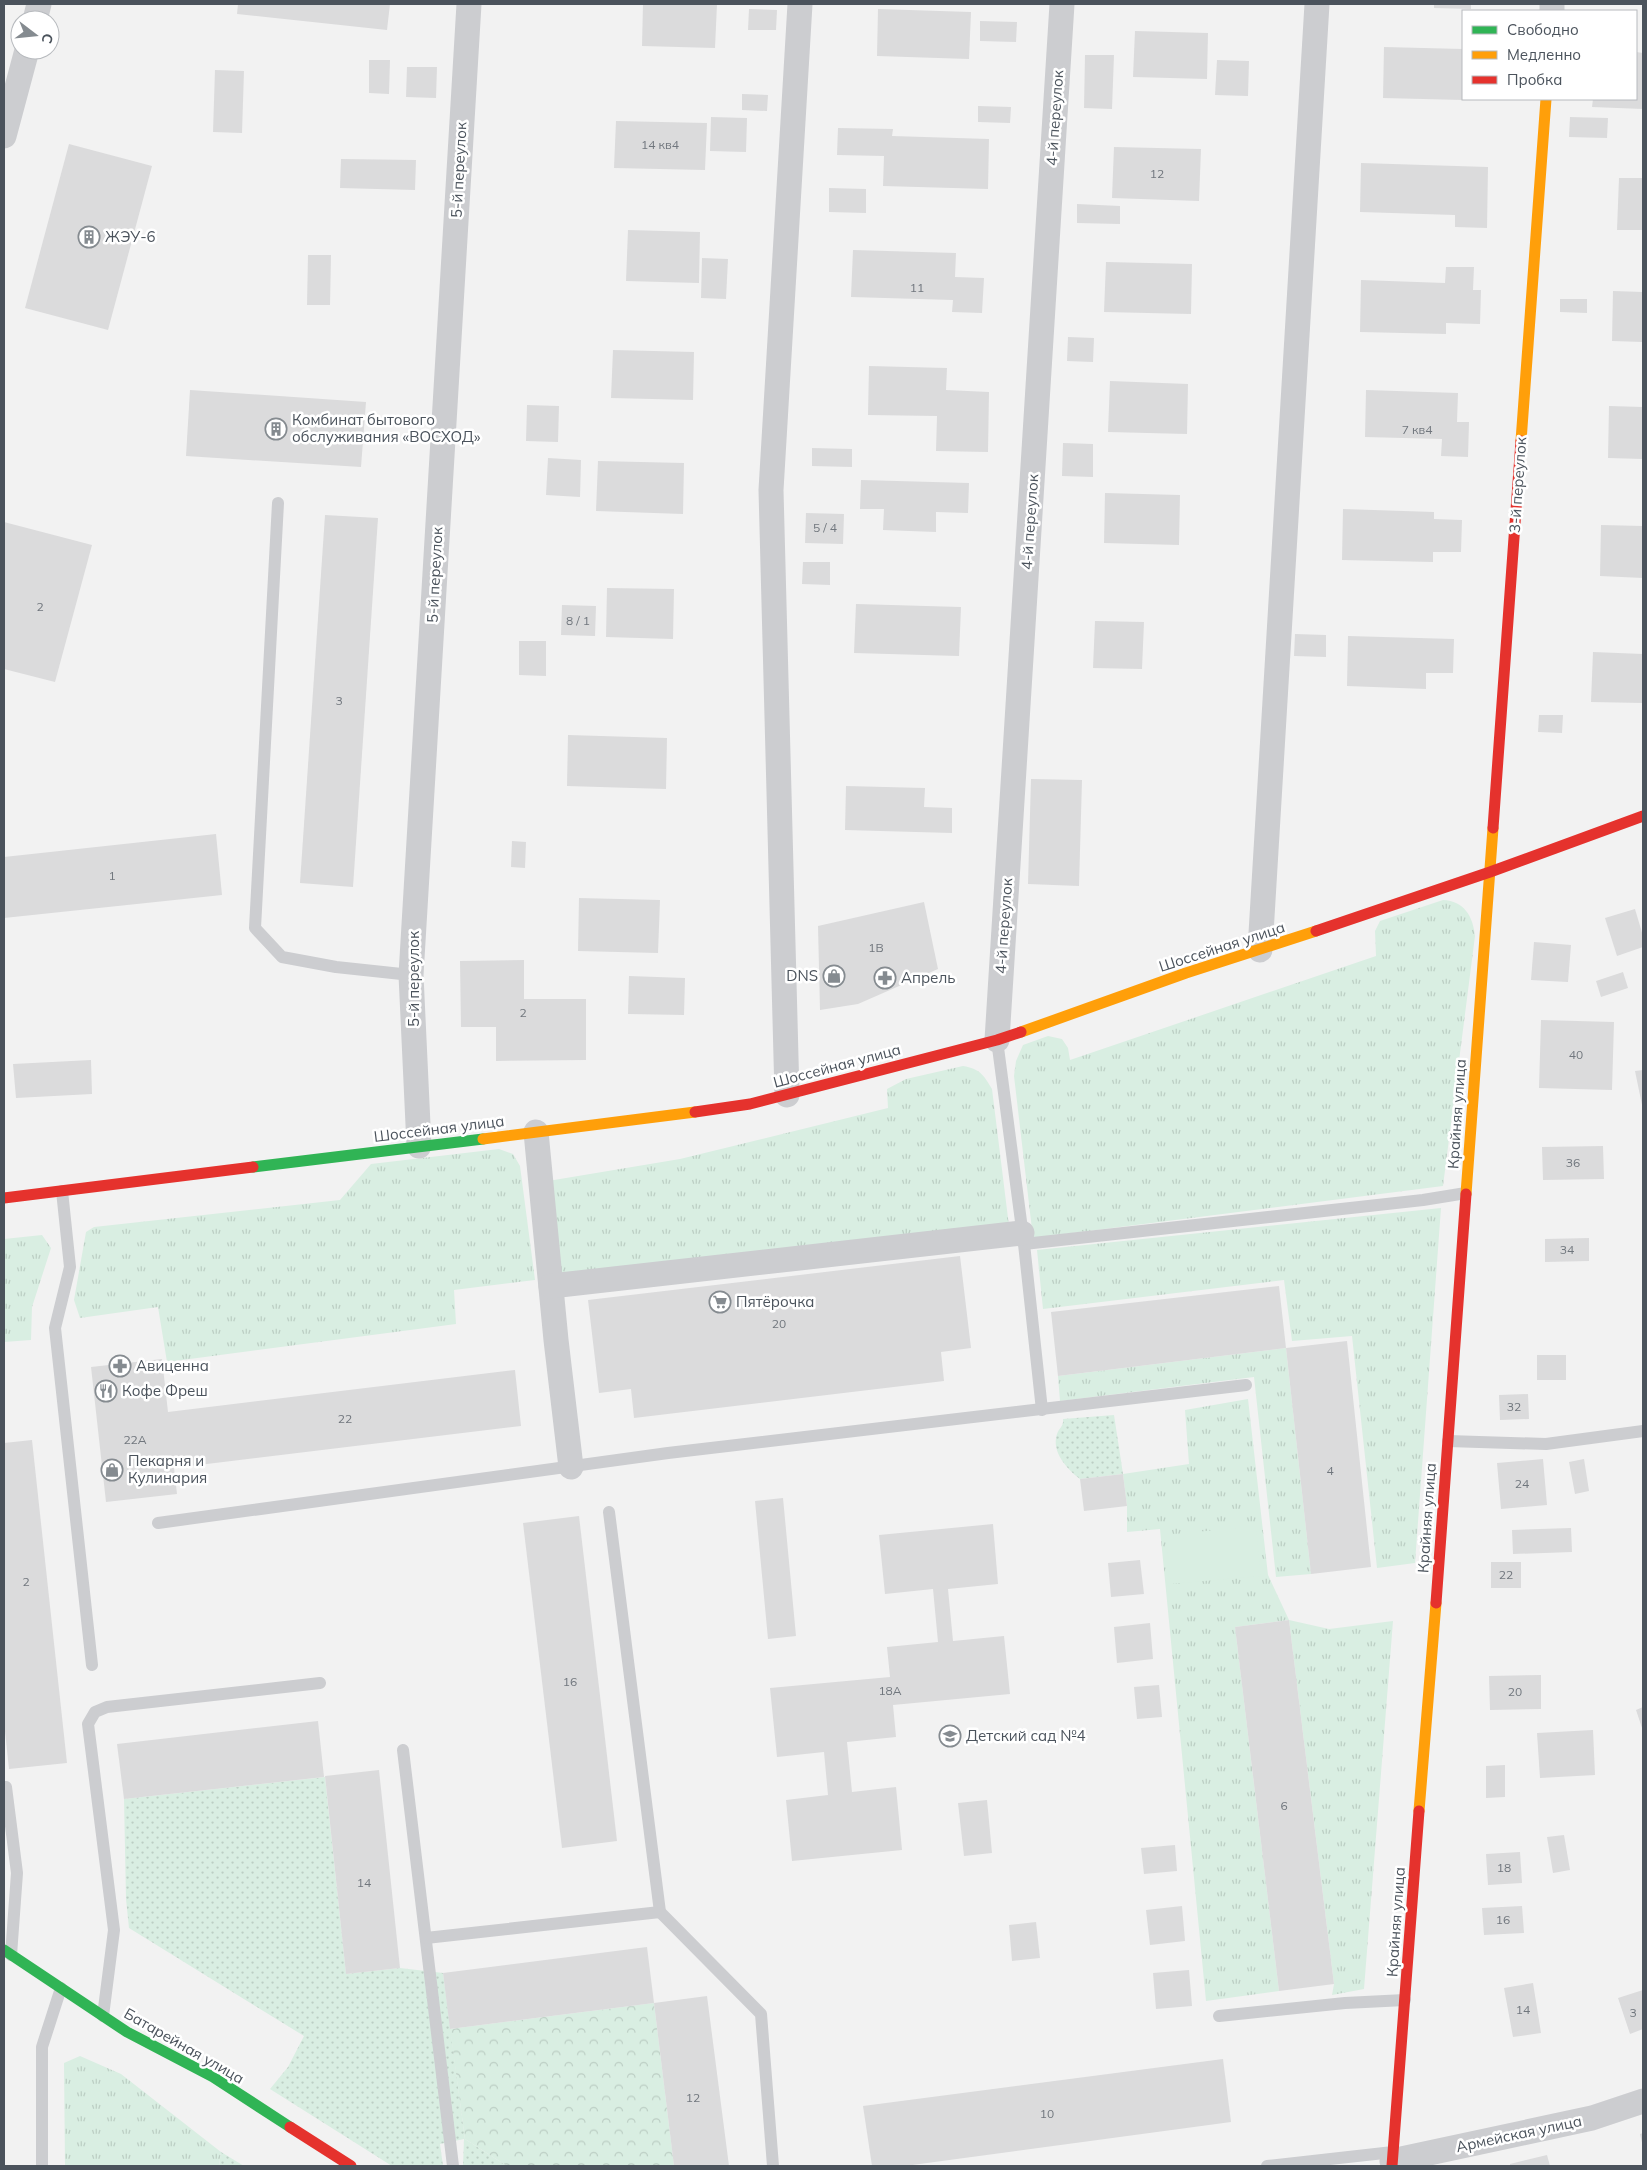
<svg xmlns="http://www.w3.org/2000/svg" width="1647" height="2170" font-family="Mulish,sans-serif">
<style>
.grass{fill:url(#grass-dots)}
.forest{fill:url(#forest-crowns)}
.park{fill:url(#park-tufts)}
.garden{fill:#d9eee2}
.building{fill:#dbdbdc}
.lines{fill:none;stroke-linecap:round;stroke-linejoin:round}
.lane{stroke:#cccdd0;stroke-width:12}
.street{stroke:#cccdd0;stroke-width:25}
.fast{stroke:#30b455;stroke-width:11}
.slow{stroke:#ff9f0a;stroke-width:11}
.jam{stroke:#e5322d;stroke-width:11}
.labels{text-anchor:middle;stroke-width:5;stroke-linejoin:round;paint-order:stroke}
.number-label{font-size:12px;fill:#70767d}
.street-label{font-size:15px;fill:#4b535c;stroke:#fff}
.poi-label{font-size:15px;fill:#4b535c;stroke:#fff;text-anchor:start}
</style>
<defs>
<pattern id="grass-dots" width="8" height="8" patternUnits="userSpaceOnUse" patternTransform="scale(1.25)"><rect width="8" height="8" fill="#d9eee2"/><path d="M2 2h.1M6 6h.1" fill="none" stroke="#bccec4" stroke-width="1.8" stroke-linecap="round"/></pattern>
<pattern id="forest-crowns" width="20" height="18" patternUnits="userSpaceOnUse" patternTransform="scale(1.25)"><rect width="20" height="18" fill="#d9eee2"/><path d="M2 6a3 3 0 1 1 6 0M12 15a3 3 0 1 1 6 0" fill="none" stroke="#bccec4"/></pattern>
<pattern id="park-tufts" width="24" height="20" patternUnits="userSpaceOnUse" patternTransform="scale(1.25)"><rect width="24" height="20" fill="#d9eee2"/><path d="M3 7l-1-3M5 7V3M7 7l1-3M15 17l-1-3M17 17v-4M19 17l1-3" fill="none" stroke="#bccec4"/></pattern>
</defs>
<rect width="100%" height="100%" fill="#f2f2f2"/>
<g class="grass">
<path d="M 1114,1415 L 1123,1474 L 1080,1479 C 1067,1469 1051,1452 1057,1434 C 1059,1428 1064,1426 1063,1419 Z"/>
<polygon points="325,1777 346,1974 400,1968 443,1973 465,2139 507,2166 463,2166 464,2139 440,2144 443,2166 392,2166 270,2089 288,2067 304,2036 129,1928 126,1899 124,1799"/>
<polygon points="221,2152 244,2166 219,2166"/>
</g>
<polygon class="forest" points="654,2003 674,2166 507,2166 465,2139 450,2029"/>
<g class="park">
<path d="M 1443,900 C 1464,901 1473,916 1475,936 L 1443,1186 L 1033,1238 L 1014,1076 L 1016,1061 L 1023,1045 L 1048,1036 L 1062,1039 L 1068,1048 L 1070,1060 L 1376,956 L 1375,931 L 1380,921 Z"/>
<path d="M 963,1066 C 980,1069 983,1074 992,1089 L 1009,1226 L 558,1274 L 548,1181 L 680,1159 L 888,1108 L 887,1089 L 906,1079 Z"/>
<polygon points="499,1149 513,1154 520,1166 535,1280 454,1290 456,1324 167,1362 158,1307 80,1318 74,1300 86,1232 94,1227 340,1200 371,1164"/>
<polygon points="1441,1208 1415,1563 1377,1568 1352,1336 1292,1341 1284,1280 1043,1309 1037,1250"/>
<polygon points="42,1235 51,1248 32,1307 31,1340 4,1342 4,1239"/>
<polygon points="1286,1348 1311,1574 1276,1577 1254,1377 1060,1401 1058,1376"/>
<polygon points="1248,1399 1268,1575 1289,1620 1329,1629 1393,1621 1364,1989 1332,1995 1334,1984 1289,1620 1235,1627 1279,1991 1206,2001 1160,1529 1127,1532 1127,1506 1123,1474 1189,1464 1185,1410"/>
<polygon points="80,2056 121,2074 221,2152 219,2166 65,2166 64,2063"/>
</g>
<polygon class="garden" points="1256,1526 1261,1576 1171,1584 1166,1535"/>
<g class="building">
<polygon points="238,4 390,4 387,30 237,14"/>
<polygon points="643,4 717,4 715,48 642,46"/>
<polygon points="1434,4 1471,4 1471,9 1434,8"/>
<polygon points="749,9 777,10 776,30 748,30"/>
<polygon points="878,9 971,12 969,59 877,56"/>
<polygon points="980,21 1017,22 1016,42 980,41"/>
<polygon points="1135,31 1208,33 1207,79 1133,77"/>
<polygon points="1384,47 1463,49 1463,100 1383,98"/>
<polygon points="1636,52 1643,53 1643,109 1592,107 1593,99 1636,99"/>
<polygon points="1085,55 1114,55 1112,109 1084,108"/>
<polygon points="369,60 390,60 389,94 369,93"/>
<polygon points="1217,60 1249,61 1248,96 1215,95"/>
<polygon points="407,67 437,67 436,98 406,97"/>
<polygon points="215,70 244,71 242,133 213,132"/>
<polygon points="742,94 768,95 767,111 742,110"/>
<polygon points="978,106 1011,107 1010,123 978,122"/>
<polygon points="711,117 747,118 746,152 710,151"/>
<polygon points="1570,117 1608,118 1607,138 1569,137"/>
<polygon points="616,121 707,123 705,170 614,168"/>
<polygon points="838,128 893,129 892,136 989,139 988,189 883,186 884,156 837,155"/>
<polygon points="69,144 152,166 108,330 25,308"/>
<polygon points="1114,147 1201,149 1199,201 1112,198"/>
<polygon points="341,159 416,160 415,190 340,188"/>
<polygon points="1361,163 1488,167 1487,228 1455,227 1455,215 1360,212"/>
<polygon points="1619,178 1643,178 1643,230 1617,230"/>
<polygon points="829,188 866,189 866,213 829,212"/>
<polygon points="1077,204 1120,206 1120,224 1077,223"/>
<polygon points="628,230 700,232 699,283 626,281"/>
<polygon points="853,250 956,253 955,277 984,278 982,313 952,312 953,300 851,297"/>
<polygon points="308,255 331,255 330,305 307,305"/>
<polygon points="702,258 728,259 726,299 701,298"/>
<polygon points="1106,262 1192,264 1191,314 1104,312"/>
<polygon points="1446,267 1474,267 1473,290 1481,290 1480,324 1446,323 1446,334 1360,332 1361,280 1445,283"/>
<polygon points="1613,291 1643,292 1643,342 1612,341"/>
<polygon points="1560,299 1587,299 1587,313 1560,312"/>
<polygon points="1068,337 1094,338 1093,362 1067,361"/>
<polygon points="613,350 694,352 693,400 611,398"/>
<polygon points="869,366 947,368 946,390 989,392 988,452 936,451 937,416 868,415"/>
<polygon points="1110,381 1188,384 1187,434 1108,432"/>
<polygon points="190,390 366,402 361,467 186,456"/>
<polygon points="1366,390 1458,393 1457,422 1469,422 1468,457 1441,456 1442,439 1365,437"/>
<polygon points="527,405 559,406 558,442 526,441"/>
<polygon points="1609,406 1643,407 1643,459 1608,458"/>
<polygon points="1063,443 1093,444 1093,477 1062,476"/>
<polygon points="812,448 852,449 852,467 812,466"/>
<polygon points="548,458 581,460 580,497 546,495"/>
<polygon points="598,461 684,463 683,514 596,511"/>
<polygon points="861,480 969,483 968,513 936,512 936,532 883,530 884,509 860,509"/>
<polygon points="1105,493 1180,495 1179,545 1104,543"/>
<polygon points="1343,509 1434,512 1434,519 1462,520 1461,552 1433,552 1433,562 1342,560"/>
<polygon points="806,513 844,514 843,544 805,543"/>
<polygon points="325,515 378,518 353,887 300,883"/>
<polygon points="4,522 92,545 55,682 4,669"/>
<polygon points="1601,525 1643,526 1643,578 1600,576"/>
<polygon points="803,562 830,562 830,585 802,584"/>
<polygon points="607,588 674,589 673,639 606,637"/>
<polygon points="856,604 961,607 959,656 854,653"/>
<polygon points="562,605 596,606 595,636 561,635"/>
<polygon points="1095,621 1144,622 1142,669 1093,668"/>
<polygon points="1295,634 1326,635 1326,657 1294,656"/>
<polygon points="1348,636 1454,639 1453,673 1426,673 1426,689 1347,686"/>
<polygon points="519,641 546,641 546,676 519,675"/>
<polygon points="1593,652 1643,654 1643,703 1591,702"/>
<polygon points="1539,715 1563,715 1562,733 1538,732"/>
<polygon points="568,735 667,738 666,789 567,786"/>
<polygon points="1031,779 1082,780 1079,886 1028,884"/>
<polygon points="846,786 925,788 924,807 952,808 952,833 845,830"/>
<polygon points="216,834 222,895 4,918 4,857"/>
<polygon points="512,841 526,842 525,868 511,867"/>
<polygon points="579,898 660,900 658,953 578,951"/>
<polygon points="924,902 938,969 858,1004 820,1010 818,926"/>
<polygon points="1635,909 1643,936 1643,947 1617,956 1605,918"/>
<polygon points="1534,942 1571,945 1568,982 1531,980"/>
<polygon points="524,960 524,999 586,999 586,1060 496,1061 496,1027 461,1027 460,961"/>
<polygon points="1623,972 1628,988 1601,997 1596,981"/>
<polygon points="629,976 685,978 684,1015 628,1014"/>
<polygon points="1541,1020 1614,1022 1612,1090 1539,1088"/>
<polygon points="91,1060 92,1094 16,1098 13,1064"/>
<polygon points="1643,1070 1643,1104 1642,1105 1635,1071"/>
<polygon points="1603,1146 1604,1179 1543,1180 1542,1147"/>
<polygon points="1589,1238 1589,1261 1545,1262 1545,1239"/>
<polygon points="960,1256 971,1348 941,1352 944,1381 634,1418 631,1389 599,1393 588,1300"/>
<polygon points="1279,1286 1286,1348 1347,1341 1371,1567 1311,1574 1286,1348 1058,1376 1051,1312"/>
<rect x="1537" y="1355" width="29" height="25"/>
<polygon points="162,1359 168,1412 515,1370 521,1426 174,1468 177,1494 106,1502 91,1367"/>
<polygon points="1528,1394 1529,1419 1500,1420 1499,1395"/>
<polygon points="32,1440 67,1763 9,1769 4,1722 4,1443"/>
<polygon points="1543,1459 1547,1505 1501,1509 1497,1463"/>
<polygon points="1584,1459 1589,1491 1575,1494 1569,1462"/>
<polygon points="1123,1474 1127,1506 1084,1511 1080,1479"/>
<polygon points="783,1498 796,1636 768,1639 755,1501"/>
<polygon points="579,1516 617,1841 562,1848 523,1523"/>
<polygon points="993,1524 998,1584 948,1589 953,1641 1004,1636 1010,1694 893,1705 896,1737 847,1742 852,1792 896,1787 902,1850 792,1861 786,1800 828,1795 824,1752 777,1757 770,1688 890,1677 887,1647 938,1642 933,1589 885,1594 879,1535"/>
<polygon points="1571,1528 1572,1552 1513,1554 1512,1530"/>
<polygon points="1140,1560 1144,1594 1111,1597 1108,1563"/>
<rect x="1491" y="1562" width="30" height="26"/>
<polygon points="1289,1620 1334,1984 1279,1991 1235,1627"/>
<polygon points="1150,1623 1153,1659 1117,1663 1114,1627"/>
<polygon points="1541,1675 1541,1709 1490,1710 1489,1676"/>
<polygon points="1159,1685 1162,1717 1137,1719 1134,1687"/>
<polygon points="1643,1707 1643,1731 1636,1710"/>
<polygon points="318,1721 324,1777 124,1799 117,1744"/>
<polygon points="1593,1730 1595,1775 1540,1778 1537,1733"/>
<polygon points="1505,1765 1505,1797 1486,1798 1486,1766"/>
<polygon points="379,1770 400,1968 346,1974 325,1776"/>
<polygon points="987,1800 992,1853 964,1856 958,1803"/>
<polygon points="1564,1835 1570,1870 1553,1873 1547,1837"/>
<polygon points="1175,1845 1177,1871 1144,1874 1141,1848"/>
<polygon points="1520,1852 1522,1883 1488,1885 1486,1854"/>
<polygon points="1182,1906 1185,1941 1150,1945 1146,1910"/>
<polygon points="1522,1906 1524,1933 1484,1935 1482,1908"/>
<polygon points="1036,1922 1040,1958 1012,1961 1009,1925"/>
<polygon points="647,1947 654,2003 707,1996 729,2166 674,2166 654,2003 450,2029 443,1973"/>
<polygon points="1189,1970 1192,2006 1156,2009 1153,1973"/>
<polygon points="1533,1983 1541,2033 1513,2037 1504,1988"/>
<polygon points="1643,1990 1643,2029 1630,2034 1618,1998"/>
<polygon points="1223,2059 1231,2122 905,2166 872,2166 863,2106"/>
<polygon points="1643,2133 1643,2147 1640,2134"/>
<polygon points="1547,2155 1550,2166 1510,2166 1510,2164"/>
</g>
<g class="lines">
<g class="lane">
<polyline points="278,503 255,928 282,957 336,967 411,975"/>
<polyline points="997,1040 1024,1244 1042,1410"/>
<polyline points="62,1191 70,1267 55,1328 92,1665"/>
<polyline points="1024,1244 1423,1200 1466,1193"/>
<polyline points="1448,1441 1546,1444 1643,1431"/>
<polyline points="609,1512 660,1912"/>
<polyline points="158,1523 668,1453 1246,1385"/>
<polyline points="403,1750 453,2166"/>
<polyline points="6,1787 17,1873 11,1955"/>
<polyline points="426,1938 660,1912 761,2014 773,2166"/>
<polyline points="103,2016 114,1930 88,1724 95,1712 107,1707 320,1683"/>
<polyline points="1219,2016 1345,2003 1405,2000"/>
<polyline points="42,2166 42,2047 61,1988"/>
<polyline points="1267,2166 1393,2152"/>
</g>
<g class="street">
<polyline points="1552,11 1552,4"/>
<polyline points="35,20 39,4"/>
<polyline points="4,136 27,50"/>
<polyline points="1260,950 1317,4"/>
<polyline points="997,1040 1062,4"/>
<polyline points="787,1095 771,490 800,4"/>
<polyline points="536,1132 556,1340 571,1467"/>
<polyline points="419,1146 411,975 469,4"/>
<polyline points="551,1286 1022,1233"/>
<polyline points="1392,2161 1592,2118 1643,2101"/>
</g>
<g class="fast">
<polyline points="253,1167 483,1139"/>
<polyline points="4,1950 127,2032 213,2077 290,2127"/>
</g>
<g class="slow">
<polyline points="1521,441 1546,99"/>
<polyline points="1021,1032 1186,973 1316,931"/>
<polyline points="483,1139 695,1112"/>
<polyline points="1466,1194 1493,828"/>
<polyline points="1419,1811 1436,1603"/>
</g>
<g class="jam">
<polyline points="1493,828 1521,441"/>
<polyline points="1316,931 1490,872 1643,816"/>
<polyline points="695,1112 750,1104 997,1040 1021,1032"/>
<polyline points="4,1198 253,1167"/>
<polyline points="1436,1603 1466,1194"/>
<polyline points="290,2127 351,2166"/>
<polyline points="1392,2166 1419,1811"/>
</g>
</g>
<defs>
<g id="building-ring" transform="scale(1.125)"><circle r="9.5" fill="#fff" stroke="#858b90" stroke-width="1.5"/><path d="M-4-6H4V6H1V3H-1V6H-4ZM-2.5-4.3h1.7v1.8h-1.7ZM.8-4.3h1.7v1.8H.8ZM-2.5-1h1.7V.8h-1.7ZM.8-1h1.7V.8H.8Z" fill="#858b90"/></g>
<g id="shop-ring" transform="scale(1.125)"><circle r="9.5" fill="#fff" stroke="#858b90" stroke-width="1.5"/><path d="M-5-2.5h2.3a2.7 3.5 0 0 1 5.4 0H5L5.5 6h-11ZM-1.5-2.5h3a1.5 2.3 0 0 0-3 0Z" fill="#858b90"/></g>
<g id="pharmacy-ring" transform="scale(1.125)"><circle r="9.5" fill="#fff" stroke="#858b90" stroke-width="1.5"/><path d="M-2-6h4v4h4v4h-4v4h-4v-4h-4v-4h4Z" fill="#858b90"/></g>
<g id="supermarket-ring" transform="scale(1.125)"><circle r="9.5" fill="#fff" stroke="#858b90" stroke-width="1.5"/><path d="M-6-5.5h2.5l.6 2H6L4.5 2H-2.5L-4.4-4H-6ZM-1.5 3.2a1.3 1.3 0 1 0 .1 0ZM3 3.2a1.3 1.3 0 1 0 .1 0Z" fill="#858b90"/></g>
<g id="restaurant-ring" transform="scale(1.125)"><circle r="9.5" fill="#fff" stroke="#858b90" stroke-width="1.5"/><path d="M-5-6h1v4h1v-4h1v4h1v-4h1v5L-1.5 .5V6h-2V.5L-5-1ZM5-6V6H3V1.5H1.5Q1.5-4 5-6Z" fill="#858b90"/></g>
<g id="school-ring" transform="scale(1.125)"><circle r="9.5" fill="#fff" stroke="#858b90" stroke-width="1.5"/><path d="M0-5L7-2L0 1L-7-2ZM-4 1L0 2.5L4 1V4Q0 6-4 4Z" fill="#858b90"/></g>
</defs>
<g fill-rule="evenodd">
<use href="#building-ring" x="89" y="237"/>
<use href="#building-ring" x="276" y="429"/>
<use href="#shop-ring" x="834" y="976"/>
<use href="#pharmacy-ring" x="885" y="978"/>
<use href="#supermarket-ring" x="720" y="1302"/>
<use href="#pharmacy-ring" x="120" y="1366"/>
<use href="#restaurant-ring" x="106" y="1391"/>
<use href="#shop-ring" x="112" y="1470"/>
<use href="#school-ring" x="950" y="1736"/>
</g>
<g class="labels">
<g class="number-label">
<text x="660" y="149">14 кв4</text>
<text x="1157" y="178">12</text>
<text x="917" y="292">11</text>
<text x="1417" y="434">7 кв4</text>
<text x="825" y="532">5 / 4</text>
<text x="40" y="611">2</text>
<text x="578" y="625">8 / 1</text>
<text x="339" y="705">3</text>
<text x="112" y="880">1</text>
<text x="876" y="952">1В</text>
<text x="523" y="1017">2</text>
<text x="1576" y="1059">40</text>
<text x="1573" y="1167">36</text>
<text x="1567" y="1254">34</text>
<text x="779" y="1328">20</text>
<text x="1514" y="1411">32</text>
<text x="345" y="1423">22</text>
<text x="135" y="1444">22А</text>
<text x="1330" y="1475">4</text>
<text x="1522" y="1488">24</text>
<text x="1506" y="1579">22</text>
<text x="26" y="1586">2</text>
<text x="570" y="1686">16</text>
<text x="890" y="1695">18А</text>
<text x="1515" y="1696">20</text>
<text x="1284" y="1810">6</text>
<text x="1504" y="1872">18</text>
<text x="364" y="1887">14</text>
<text x="1503" y="1924">16</text>
<text x="1523" y="2014">14</text>
<text x="1633" y="2017">3</text>
<text x="693" y="2102">12</text>
<text x="1047" y="2118">10</text>
</g>
<g class="street-label">
<text transform="translate(1055 118) rotate(-86)" y="5">4-й переулок</text>
<text transform="translate(459 170) rotate(-87)" y="5">5-й переулок</text>
<text transform="translate(1518 485) rotate(-86)" y="5">3-й переулок</text>
<text transform="translate(1030 522) rotate(-86)" y="5">4-й переулок</text>
<text transform="translate(435 575) rotate(-87)" y="5">5-й переулок</text>
<text transform="translate(1004 926) rotate(-86)" y="5">4-й переулок</text>
<text transform="translate(1222 947) rotate(-18)" y="5">Шоссейная улица</text>
<text transform="translate(414 979) rotate(-90)" y="5">5-й переулок</text>
<text transform="translate(837 1066) rotate(-15)" y="5">Шоссейная улица</text>
<text transform="translate(1457 1114) rotate(-86)" y="5">Крайняя улица</text>
<text transform="translate(439 1129) rotate(-7)" y="5">Шоссейная улица</text>
<text transform="translate(1427 1518) rotate(-86)" y="5">Крайняя улица</text>
<text transform="translate(1396 1922) rotate(-86)" y="5">Крайняя улица</text>
<text transform="translate(184 2046) rotate(30)" y="5">Батарейная улица</text>
<text transform="translate(1519 2134) rotate(-12)" y="5">Армейская улица</text>
</g>
<g class="poi-label">
<text x="105" y="242">ЖЭУ-6</text>
<text x="292" y="425">Комбинат бытового<tspan x="292" dy="17">обслуживания «ВОСХОД»</tspan></text>
<text x="818" y="981" text-anchor="end">DNS</text>
<text x="901" y="983">Апрель</text>
<text x="736" y="1307">Пятёрочка</text>
<text x="136" y="1371">Авиценна</text>
<text x="122" y="1396">Кофе Фреш</text>
<text x="128" y="1466">Пекарня и<tspan x="128" dy="17">Кулинария</tspan></text>
<text x="966" y="1741">Детский сад №4</text>
</g>
</g>
<rect width="1647" height="2170" fill="none" stroke="#4b535c" stroke-width="10"/>
<rect x="1462" y="10" width="175" height="90" fill="#ffffff" stroke="#b7babe"/>
<rect x="1472" y="26" width="25" height="8" fill="#30b455" stroke="#b7babe"/>
<text x="1507" y="35" font-size="15" fill="#4b535c">Свободно</text>
<rect x="1472" y="51" width="25" height="8" fill="#ff9f0a" stroke="#b7babe"/>
<text x="1507" y="60" font-size="15" fill="#4b535c">Медленно</text>
<rect x="1472" y="76" width="25" height="8" fill="#e5322d" stroke="#b7babe"/>
<text x="1507" y="85" font-size="15" fill="#4b535c">Пробка</text>
<g transform="translate(35 35) rotate(106)"><circle r="24" fill="#ffffff" stroke="#b7babe"/>
<path d="M0-4L9 19L0 12L-9 19Z" fill="#858b90"/>
<text y="-8" font-size="14" font-weight="bold" text-anchor="middle" fill="#4b535c">С</text>
</g>
</svg>
